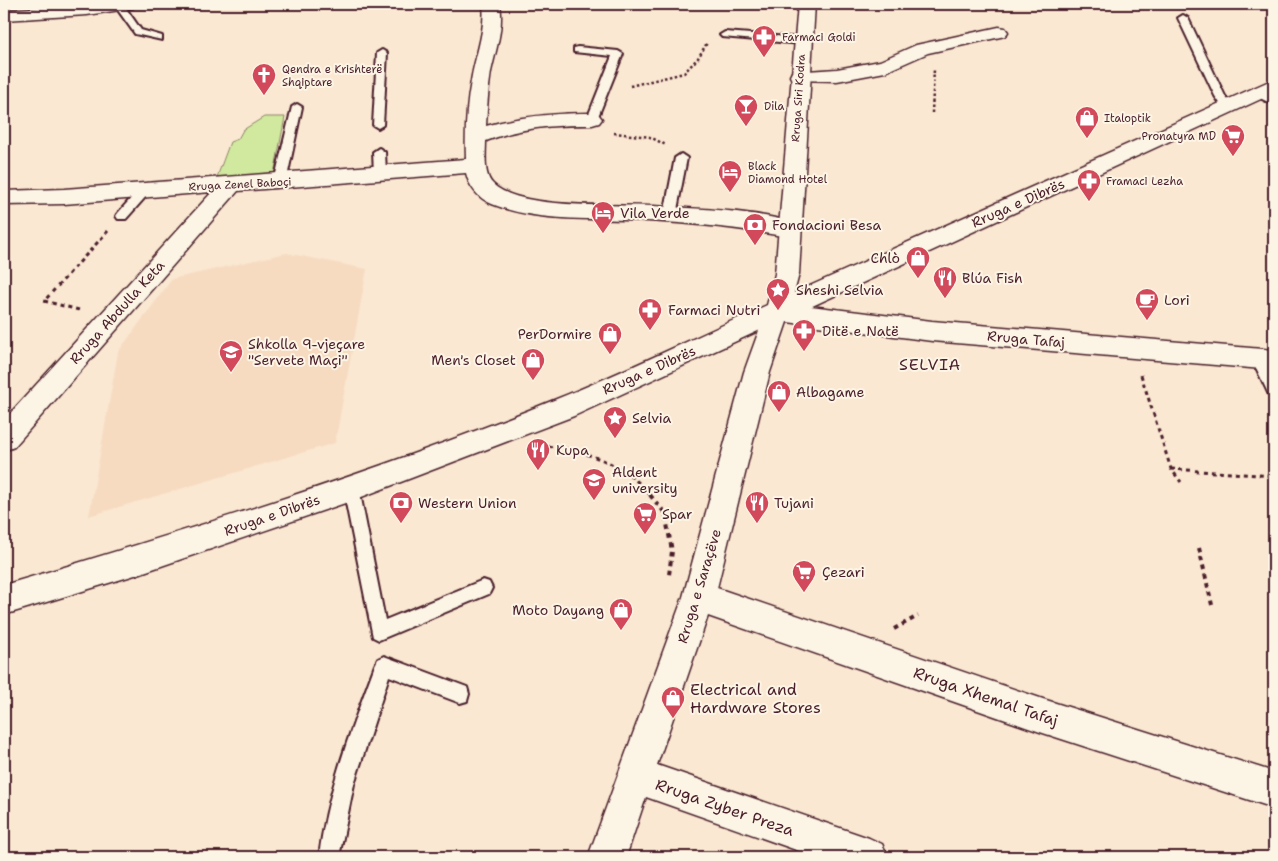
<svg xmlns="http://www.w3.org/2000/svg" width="1278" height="861" font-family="'Shantell Sans',sans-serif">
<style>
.built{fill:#f6dbc1}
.green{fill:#d0e99f;stroke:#8d8465}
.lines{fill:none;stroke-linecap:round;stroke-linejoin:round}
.lane-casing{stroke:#4a1f2b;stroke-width:4}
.street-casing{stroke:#4a1f2b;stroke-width:3}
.secondary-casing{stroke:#4a1f2b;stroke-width:3}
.path-far2{stroke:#4a1f2b;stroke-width:2.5;stroke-dasharray:2.5 2.5;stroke-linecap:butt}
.path-far1{stroke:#4a1f2b;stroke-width:3;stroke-dasharray:4 4;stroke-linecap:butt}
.path{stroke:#4a1f2b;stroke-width:4;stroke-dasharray:4.5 4.5;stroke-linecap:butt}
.lane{fill:#fcf5e5;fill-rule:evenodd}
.street{fill:#fcf5e5;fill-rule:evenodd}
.secondary{fill:#fcf5e5;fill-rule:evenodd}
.labels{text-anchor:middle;stroke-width:4;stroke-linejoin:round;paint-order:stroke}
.far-poi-label{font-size:11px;fill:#4a1f2b;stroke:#fcf5e5;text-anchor:start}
.far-street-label{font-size:11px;fill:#4a1f2b;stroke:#fcf5e5}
.street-label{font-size:14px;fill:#4a1f2b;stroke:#fcf5e5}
.poi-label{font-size:14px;fill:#4a1f2b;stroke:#fcf5e5;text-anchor:start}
.quarter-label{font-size:16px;letter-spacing:1px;fill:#4a1f2b;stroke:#fcf5e5}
.near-poi-label{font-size:16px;fill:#4a1f2b;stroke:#fcf5e5;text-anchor:start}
.near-street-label{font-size:16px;fill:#4a1f2b;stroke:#fcf5e5}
</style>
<rect width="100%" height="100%" fill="#fae8d2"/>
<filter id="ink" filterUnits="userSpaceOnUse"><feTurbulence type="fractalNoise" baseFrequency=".02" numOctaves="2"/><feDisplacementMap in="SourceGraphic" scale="10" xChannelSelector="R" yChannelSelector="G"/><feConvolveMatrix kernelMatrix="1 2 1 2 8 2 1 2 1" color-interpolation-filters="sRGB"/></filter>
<g filter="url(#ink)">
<polygon class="built" points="286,253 367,269 335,443 89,516 118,352 172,279"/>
<polygon class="green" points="264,117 285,117 273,179 216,180 230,142 238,139 243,130"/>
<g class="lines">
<g class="lane-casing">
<g id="lane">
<polygon points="117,4 123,4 141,30 162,36 162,40 135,34 115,6"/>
<polygon points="1183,15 1188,18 1225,96 1233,107 1232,109 1224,109 1215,96 1178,18"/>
<polygon points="725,32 802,38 807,41 802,44 722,37 720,35"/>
<polygon points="578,47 618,51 623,54 597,119 592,122 587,119 612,56 574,52 574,48"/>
<polygon points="382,50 387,53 383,125 378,128 373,125 377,53"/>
<polygon points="1258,90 1274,98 1274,105 1254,95 1254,91"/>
<polygon points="297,104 302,107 286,182 280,186 274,182 292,107"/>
<polygon points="379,148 385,152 386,173 380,177 374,173 373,152"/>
<polygon points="681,154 687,158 676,215 670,219 664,215 675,158"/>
<polygon points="145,186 149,187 149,193 126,219 118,219 116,216 118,213 141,187"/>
<polygon points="1259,353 1264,355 1274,376 1274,397 1269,395 1252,359 1254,355"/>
<polygon points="351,481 357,483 359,488 385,620 483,580 489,582 492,588 489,594 379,640 373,637 343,488 345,483"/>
<path d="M 384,656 L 467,687 L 469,694 L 467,701 L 460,703 L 389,676 L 354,784 L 339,857 L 319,857 C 327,791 352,727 375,665 L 378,659 Z"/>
</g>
</g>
<g class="street-casing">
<g id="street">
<polygon points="94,4 136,4 133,8 127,9 87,15 4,20 4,10"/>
<path d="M 483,4 L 500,4 C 504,27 496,49 491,72 C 488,90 487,108 486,126 C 521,116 555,113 592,113 L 599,115 L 602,119 L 599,123 L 592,125 C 555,125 521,127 486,141 C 486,153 483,175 493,184 C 519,210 615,204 653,206 C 700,209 750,210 796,223 L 799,229 L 796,235 L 788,237 C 734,227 679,222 624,220 C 580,218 534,221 492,204 C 479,199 469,187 466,173 L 238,191 L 14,447 L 4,451 L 4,420 L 212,192 L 64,204 L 4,205 L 4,191 L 64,189 L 466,159 C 465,133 466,107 471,81 C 475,55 486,31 483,4 Z"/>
<polygon points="999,27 1005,28 1008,32 1005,36 928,53 885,72 837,81 792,80 790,76 792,72 837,69 880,61 916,45"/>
<polygon points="778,302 932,321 1274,350 1274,370 932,341 787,322 770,372 717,588 1043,699 1274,772 1274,808 1043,733 708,616 657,765 869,838 882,844 888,857 816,857 646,797 626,857 588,857 683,597 744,372 766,311 769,304"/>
</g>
</g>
<g class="secondary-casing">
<path id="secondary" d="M 798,4 L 815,4 L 799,274 L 794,293 L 1267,82 L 1274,80 L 1274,93 L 574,416 L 351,501 L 135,575 L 4,615 L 4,585 C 189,530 375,473 554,400 C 626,371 696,337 767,305 L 775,274 Z"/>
</g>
<g class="path-far2">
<polyline points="630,86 684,73 698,58 707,43"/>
<polyline points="932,113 934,69"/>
<polyline points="614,133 650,137 666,145"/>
</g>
<g class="path-far1">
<polyline points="79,310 44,301 108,231"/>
<polyline points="1141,375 1171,469 1181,482"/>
<path d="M 548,447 L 555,446 C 596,456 624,463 652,497"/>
<polyline points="1171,469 1274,476"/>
</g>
<g class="path">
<polyline points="650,495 665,513 672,551 669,575"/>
<polyline points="1199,548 1212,605"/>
<polyline points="894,629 918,616"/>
</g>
<use href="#lane" class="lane"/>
<use href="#street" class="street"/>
<use href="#secondary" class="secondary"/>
</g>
</g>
<defs>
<g id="pharmacy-pin" transform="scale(1.25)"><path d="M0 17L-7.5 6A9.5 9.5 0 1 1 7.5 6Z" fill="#d1495b" stroke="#fcf5e5"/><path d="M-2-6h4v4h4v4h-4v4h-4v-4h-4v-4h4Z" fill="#fff"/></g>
<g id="church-pin" transform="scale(1.25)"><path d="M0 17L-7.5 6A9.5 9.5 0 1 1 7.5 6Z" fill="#d1495b" stroke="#fcf5e5"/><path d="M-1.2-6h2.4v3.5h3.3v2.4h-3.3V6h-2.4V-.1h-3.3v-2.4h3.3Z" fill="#fff"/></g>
<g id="bar-pin" transform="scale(1.25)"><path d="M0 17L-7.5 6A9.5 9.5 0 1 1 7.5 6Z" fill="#d1495b" stroke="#fcf5e5"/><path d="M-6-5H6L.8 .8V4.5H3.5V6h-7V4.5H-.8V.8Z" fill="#fff"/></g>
<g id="shop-pin" transform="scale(1.25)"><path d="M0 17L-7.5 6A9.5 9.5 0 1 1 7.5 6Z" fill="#d1495b" stroke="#fcf5e5"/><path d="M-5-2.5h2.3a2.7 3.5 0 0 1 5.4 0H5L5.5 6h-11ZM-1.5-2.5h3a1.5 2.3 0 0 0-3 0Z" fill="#fff"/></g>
<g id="supermarket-pin" transform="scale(1.25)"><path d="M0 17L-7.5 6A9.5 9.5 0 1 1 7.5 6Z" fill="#d1495b" stroke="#fcf5e5"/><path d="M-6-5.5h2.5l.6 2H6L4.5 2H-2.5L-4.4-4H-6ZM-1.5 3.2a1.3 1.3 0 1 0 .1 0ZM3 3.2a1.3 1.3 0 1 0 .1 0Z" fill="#fff"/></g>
<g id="hotel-pin" transform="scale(1.25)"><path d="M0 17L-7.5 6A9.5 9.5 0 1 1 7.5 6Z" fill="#d1495b" stroke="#fcf5e5"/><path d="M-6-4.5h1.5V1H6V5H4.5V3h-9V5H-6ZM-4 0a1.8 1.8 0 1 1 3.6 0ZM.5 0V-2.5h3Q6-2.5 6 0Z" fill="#fff"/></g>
<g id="bank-pin" transform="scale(1.25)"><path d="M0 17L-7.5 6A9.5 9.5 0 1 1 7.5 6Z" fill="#d1495b" stroke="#fcf5e5"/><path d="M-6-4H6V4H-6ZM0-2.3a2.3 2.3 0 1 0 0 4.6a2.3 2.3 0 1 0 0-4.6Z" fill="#fff"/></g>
<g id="restaurant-pin" transform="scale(1.25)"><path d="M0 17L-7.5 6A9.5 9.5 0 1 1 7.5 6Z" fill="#d1495b" stroke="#fcf5e5"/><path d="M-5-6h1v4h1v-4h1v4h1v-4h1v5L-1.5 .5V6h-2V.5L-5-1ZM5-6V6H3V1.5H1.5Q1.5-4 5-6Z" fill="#fff"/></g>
<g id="sight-pin" transform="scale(1.25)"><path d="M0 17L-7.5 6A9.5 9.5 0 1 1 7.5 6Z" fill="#d1495b" stroke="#fcf5e5"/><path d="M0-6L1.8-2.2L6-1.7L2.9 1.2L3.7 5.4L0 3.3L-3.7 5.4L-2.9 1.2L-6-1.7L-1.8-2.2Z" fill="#fff"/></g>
<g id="cafe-pin" transform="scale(1.25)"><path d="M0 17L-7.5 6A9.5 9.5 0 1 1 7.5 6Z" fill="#d1495b" stroke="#fcf5e5"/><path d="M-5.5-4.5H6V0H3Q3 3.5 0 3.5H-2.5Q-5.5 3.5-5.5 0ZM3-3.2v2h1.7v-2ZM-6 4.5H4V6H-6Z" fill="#fff"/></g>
<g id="school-pin" transform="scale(1.25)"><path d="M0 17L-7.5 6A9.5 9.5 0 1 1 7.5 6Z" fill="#d1495b" stroke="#fcf5e5"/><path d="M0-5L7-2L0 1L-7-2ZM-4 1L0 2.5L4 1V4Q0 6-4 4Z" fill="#fff"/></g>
<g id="university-pin" transform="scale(1.25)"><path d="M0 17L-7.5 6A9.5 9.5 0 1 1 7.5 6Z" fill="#d1495b" stroke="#fcf5e5"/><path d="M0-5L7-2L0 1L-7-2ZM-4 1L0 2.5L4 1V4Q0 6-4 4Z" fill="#fff"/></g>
</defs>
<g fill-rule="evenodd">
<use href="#pharmacy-pin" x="764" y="37"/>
<use href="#church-pin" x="264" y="75"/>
<use href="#bar-pin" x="746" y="106"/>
<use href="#shop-pin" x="1087" y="118"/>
<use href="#supermarket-pin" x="1233" y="136"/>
<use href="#hotel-pin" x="730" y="172"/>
<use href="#pharmacy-pin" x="1089" y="181"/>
<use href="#hotel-pin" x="603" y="213"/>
<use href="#bank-pin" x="755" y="225"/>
<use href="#shop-pin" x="918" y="258"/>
<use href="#restaurant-pin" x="945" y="278"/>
<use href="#sight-pin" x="778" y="290"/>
<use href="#cafe-pin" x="1147" y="300"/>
<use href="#pharmacy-pin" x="650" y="310"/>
<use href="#pharmacy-pin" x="804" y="331"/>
<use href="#shop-pin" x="610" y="334"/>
<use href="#school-pin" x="231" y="352"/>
<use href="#shop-pin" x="533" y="360"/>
<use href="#shop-pin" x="779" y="392"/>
<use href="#sight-pin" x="615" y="418"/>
<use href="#restaurant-pin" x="538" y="450"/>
<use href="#university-pin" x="594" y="480"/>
<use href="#bank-pin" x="401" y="503"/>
<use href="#restaurant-pin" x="757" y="503"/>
<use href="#supermarket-pin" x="645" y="514"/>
<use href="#supermarket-pin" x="804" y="572"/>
<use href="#shop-pin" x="621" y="610"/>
<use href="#shop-pin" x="673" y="698"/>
</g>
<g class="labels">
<g class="far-poi-label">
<text x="782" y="41">Farmaci Goldi</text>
<text x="282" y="73">Qendra e Krishterë<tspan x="282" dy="13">Shqiptare</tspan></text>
<text x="764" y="110">Dila</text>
<text x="1104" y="122">Italoptik</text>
<text x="1216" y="140" text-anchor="end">Pronatyra MD</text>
<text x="748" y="170">Black<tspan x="748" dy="13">Diamond Hotel</tspan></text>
<text x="1106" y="185">Framaci Lezha</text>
</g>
<g class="far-street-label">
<text transform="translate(798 98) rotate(-86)" y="4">Rruga Siri Kodra</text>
<text transform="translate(240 184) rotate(-3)" y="4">Rruga Zenel Baboçi</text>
</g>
<g class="street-label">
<text transform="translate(1018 203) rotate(-24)" y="5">Rruga e Dibrës</text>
<text transform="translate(117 312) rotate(-48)" y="5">Rruga Abdulla Keta</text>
<text transform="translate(1026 339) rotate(5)" y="5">Rruga Tafaj</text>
<text transform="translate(649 370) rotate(-24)" y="5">Rruga e Dibrës</text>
<text transform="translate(272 515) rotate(-19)" y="5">Rruga e Dibrës</text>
<text transform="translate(699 586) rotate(-73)" y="5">Rruga e Saraçëve</text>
</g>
<g class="poi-label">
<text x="620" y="218">Vila Verde</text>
<text x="772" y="230">Fondacioni Besa</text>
<text x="900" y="263" text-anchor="end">Chlò</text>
<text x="962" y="283">Blúa Fish</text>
<text x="796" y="295">Sheshi Selvia</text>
<text x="1164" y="305">Lori</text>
<text x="668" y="315">Farmaci Nutri</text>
<text x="822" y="336">Ditë e Natë</text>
<text x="592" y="339" text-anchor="end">PerDormire</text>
<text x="248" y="349">Shkolla 9-vjeçare<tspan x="248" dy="16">"Servete Maçi"</tspan></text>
<text x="516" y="365" text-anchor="end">Men's Closet</text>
<text x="796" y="397">Albagame</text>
<text x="632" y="423">Selvia</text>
<text x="556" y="455">Kupa</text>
<text x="612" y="477">Aldent<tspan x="612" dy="16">university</tspan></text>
<text x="418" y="508">Western Union</text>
<text x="774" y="508">Tujani</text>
<text x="662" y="519">Spar</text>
<text x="822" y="577">Çezari</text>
<text x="604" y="615" text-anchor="end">Moto Dayang</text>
</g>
<g class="quarter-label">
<text x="930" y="370">SELVIA</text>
</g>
<g class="near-poi-label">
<text x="690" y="695">Electrical and<tspan x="690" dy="18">Hardware Stores</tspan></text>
</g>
<g class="near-street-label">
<text transform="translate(986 696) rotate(19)" y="6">Rruga Xhemal Tafaj</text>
<text transform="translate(725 807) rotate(19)" y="6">Rruga Zyber Preza</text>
</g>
</g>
<rect width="1278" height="861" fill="none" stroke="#fcf5e5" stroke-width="20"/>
<rect x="10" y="10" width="1258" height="841" fill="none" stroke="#4a1f2b" stroke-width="2" filter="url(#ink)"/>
</svg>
